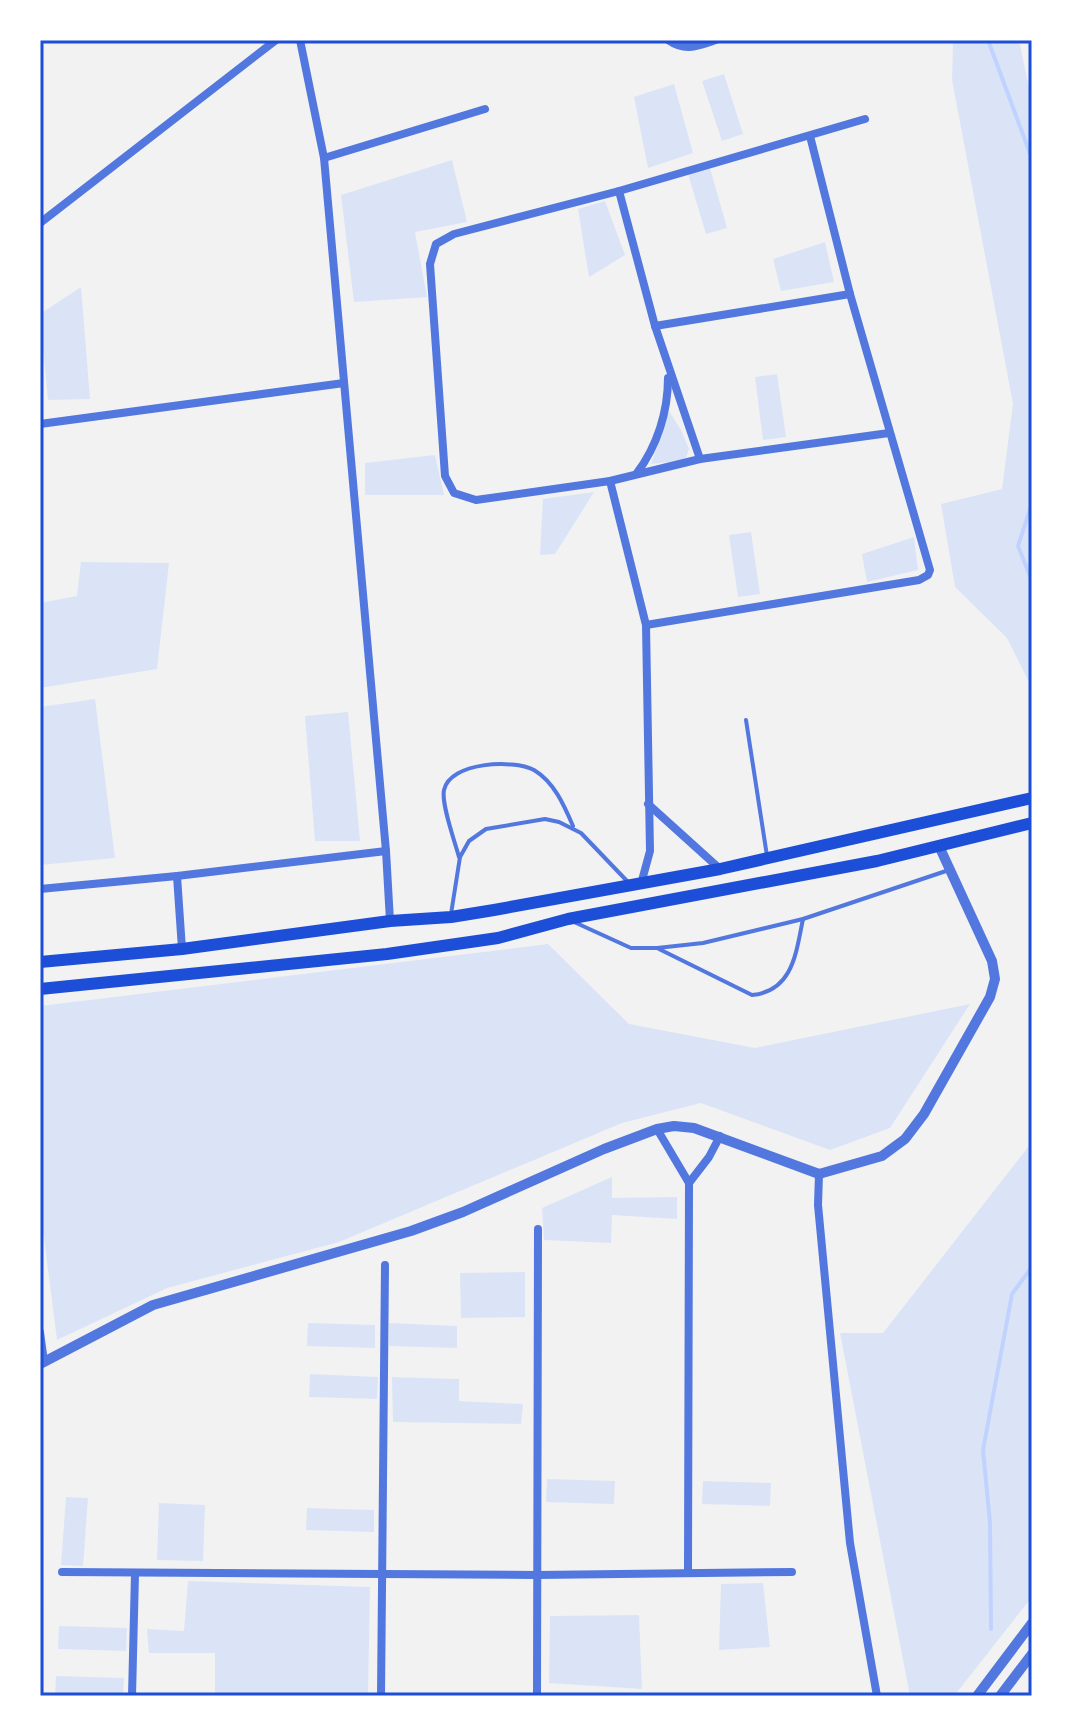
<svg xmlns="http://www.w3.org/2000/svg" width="1072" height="1736" font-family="Helvetica,sans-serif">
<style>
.green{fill:#dbe4f7}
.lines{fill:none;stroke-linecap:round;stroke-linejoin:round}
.stream{stroke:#bfd3fe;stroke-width:4}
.service{stroke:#5277de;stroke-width:4}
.minor{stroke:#5277de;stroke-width:8}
.tertiary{stroke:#5277de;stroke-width:10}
.trunk{stroke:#1d4ed8;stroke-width:12}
.neatline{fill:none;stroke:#1d4ed8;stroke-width:3}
</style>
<rect width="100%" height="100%" fill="#f2f2f2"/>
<g class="green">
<polygon points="953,40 1019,40 1032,102 1032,688 1007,638 955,587 941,504 1002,489 1013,404 952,80"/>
<polygon points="724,74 743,134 722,141 702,81"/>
<polygon points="674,84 693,153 648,168 634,97"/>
<polygon points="452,160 467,222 415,232 427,297 354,302 341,195"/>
<polygon points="710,168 727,228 706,234 688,174"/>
<polygon points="605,201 625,255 589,277 578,209"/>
<polygon points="825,242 834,282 781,291 773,259"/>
<polygon points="81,287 90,399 48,400 40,314"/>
<polygon points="777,374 786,437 763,440 755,377"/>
<polygon points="669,411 681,430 689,449 686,458 679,461 651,464"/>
<polygon points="435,455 444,495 365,495 365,463"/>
<polygon points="594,492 555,554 540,555 543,499"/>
<polygon points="751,532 760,594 738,597 729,535"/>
<polygon points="914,537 918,570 867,582 862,554"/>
<polygon points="81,562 169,563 157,669 40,688 40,603 77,596"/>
<polygon points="95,699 115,858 40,865 40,707"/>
<polygon points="348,712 360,841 315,841 305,716"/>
<polygon points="548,944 629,1024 755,1048 970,1004 890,1128 830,1150 701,1103 622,1123 339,1242 167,1288 57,1340 40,1206 40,1006"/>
<polygon points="1032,1142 1032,1597 954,1696 910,1696 840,1333 883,1333"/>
<polygon points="612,1177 612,1198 677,1197 677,1219 612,1215 611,1243 544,1240 542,1208"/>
<polygon points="525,1272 525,1317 461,1318 460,1273"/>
<polygon points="308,1323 375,1325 375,1348 307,1346"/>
<polygon points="389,1323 457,1326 457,1348 389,1346"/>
<polygon points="310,1374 378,1377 377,1399 309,1397"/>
<polygon points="392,1377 459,1379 459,1401 523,1404 521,1424 393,1422"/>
<polygon points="43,1391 44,1696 40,1696 40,1392"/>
<polygon points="547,1479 615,1481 614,1504 546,1502"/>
<polygon points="703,1481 771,1483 770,1506 702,1504"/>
<polygon points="66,1497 88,1498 83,1566 61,1565"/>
<polygon points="159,1503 205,1505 203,1561 157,1560"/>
<polygon points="307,1508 374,1510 374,1532 306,1530"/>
<polygon points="188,1581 370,1587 368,1696 215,1696 215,1653 149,1653 147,1629 184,1631"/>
<polygon points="763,1583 770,1647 719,1650 721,1584"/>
<polygon points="639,1615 642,1689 549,1683 550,1616"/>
<polygon points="59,1626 127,1628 126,1651 58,1649"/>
<polygon points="56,1676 124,1678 123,1696 55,1696"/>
</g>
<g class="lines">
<g class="stream">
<polyline points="988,40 1032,159"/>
<polyline points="1032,503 1018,546 1032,581"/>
<polyline points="991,1629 990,1523 983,1450 1012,1294 1032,1267"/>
</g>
<g class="service">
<polyline points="746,720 767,856"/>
<path d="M 459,857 C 455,842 441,804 444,790 C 450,762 513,759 534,770 C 554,782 564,805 573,826"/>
<polyline points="451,914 460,857 469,841 486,829 545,819 559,822 581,833 627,881"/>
<polyline points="574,922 631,948 657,948 703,943 803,919 949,870"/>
<path d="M 659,949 L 752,995 C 793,991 796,953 803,919"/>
</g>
<g class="minor">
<polyline points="300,40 324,158 386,851 390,921"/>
<path d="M 668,40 C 685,52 698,46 716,40"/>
<polyline points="865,119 619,191 454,234 436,244 430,264 445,476 454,493 476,500 610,481 700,459 889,433"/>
<polyline points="324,158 485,109"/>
<polyline points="619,191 655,326 700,459"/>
<polyline points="40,223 276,40"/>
<polyline points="655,326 850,294"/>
<polyline points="40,424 344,383"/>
<path d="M 637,473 C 657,446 668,412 668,378"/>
<polyline points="610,481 646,625 650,851 641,884"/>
<polyline points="646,625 919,580 928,575 930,570 850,294 810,136"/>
<polyline points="648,804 720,869"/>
<polyline points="177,876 182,949"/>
<polyline points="40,889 177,876 386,851"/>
<polyline points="657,1129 689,1183 709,1157 720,1136"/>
<polyline points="819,1174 818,1205 850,1543 877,1696"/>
<polyline points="40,1332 44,1362"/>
<polyline points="688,1571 689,1183"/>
<polyline points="62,1572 537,1575 792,1572"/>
<polyline points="132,1696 135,1574"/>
<polyline points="381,1696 385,1265"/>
<polyline points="537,1696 538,1229"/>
</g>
<g class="tertiary">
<polyline points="40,1364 153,1305 411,1231 463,1212 604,1149 657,1129 674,1126 694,1128 819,1174 882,1156 905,1139 924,1114 990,997 995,979 992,961 939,846"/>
<polyline points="977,1696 1032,1623"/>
<polyline points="1000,1696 1032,1654"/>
</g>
<g class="trunk">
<polyline points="40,962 182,949 390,921 451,917 494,910 720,869 1032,798"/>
<polyline points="40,989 387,954 498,938 568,919 877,861 1032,823"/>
</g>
</g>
<rect width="1072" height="1736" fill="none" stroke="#ffffff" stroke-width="84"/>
<rect x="42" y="42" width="988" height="1652" class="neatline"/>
</svg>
